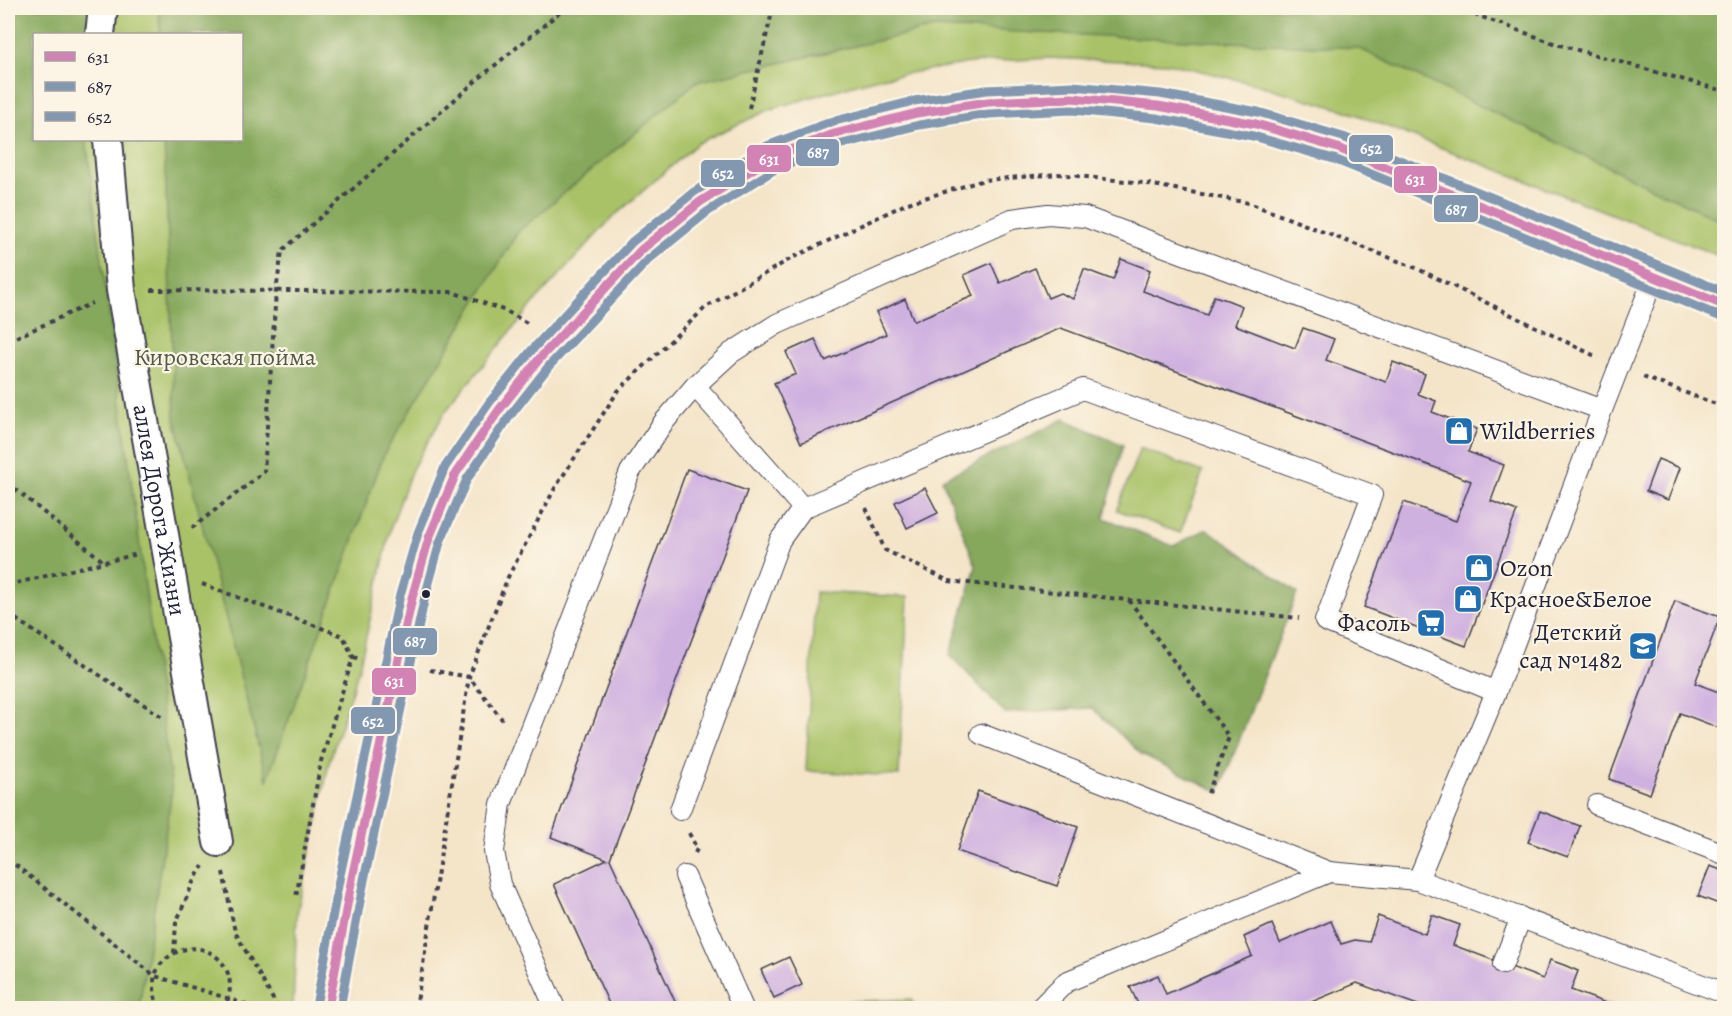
<svg xmlns="http://www.w3.org/2000/svg" width="1732" height="1016" font-family="Alegreya,serif">
<style>
.green{fill:#a9c267;stroke:#667251;stroke-width:1.5;fill-rule:evenodd}
.forest{fill:#86a85c;stroke:#54654c;stroke-width:1.5}
.building{fill:#cfb1e0}
.lines{fill:none;stroke-linecap:round;stroke-linejoin:round}
.service-casing{stroke:#423f50;stroke-width:22}
.pedestrian-casing{stroke:#423f50;stroke-width:32}
.tertiary-casing{stroke:#423f50;stroke-width:36}
.path{stroke:#423f50;stroke-width:4;stroke-dasharray:4.5 4.5;stroke-linecap:butt}
.service{stroke:#fff;stroke-width:20}
.pedestrian{stroke:#fff;stroke-width:28}
.tertiary{stroke:#fff;stroke-width:33}
.bus-1-casing{stroke:#fcf5e5;stroke-width:14}
.bus-2-casing{stroke:#fcf5e5;stroke-width:14}
.bus-3-casing{stroke:#fcf5e5;stroke-width:14}
.bus-1{stroke:#d382b4;stroke-width:9}
.bus-2{stroke:#8298b1;stroke-width:9}
.bus-3{stroke:#8298b1;stroke-width:9}
.bus-dot{fill:#22223b;stroke:#fcf5e5;stroke-width:2}
.labels{text-anchor:middle;stroke-width:4.5;stroke-linejoin:round;paint-order:stroke}
.park-label{font-size:24px;fill:#515a4a;stroke:#fcf5e5}
.poi-label{font-size:24px;fill:#22223b;stroke:#fcf5e5;text-anchor:start}
.street-label{font-size:24px;fill:#22223b;stroke:#fcf5e5}
.line-badge{stroke:#fcf5e5;stroke-width:2}
.badge-label{font-size:16px;text-anchor:middle;font-weight:bold;fill:#fff}
</style>
<rect width="100%" height="100%" fill="#fcf5e5"/>
<filter id="ink" filterUnits="userSpaceOnUse"><feTurbulence type="fractalNoise" baseFrequency=".0167" numOctaves="2"/><feDisplacementMap in="SourceGraphic" scale="12" xChannelSelector="R" yChannelSelector="G"/><feConvolveMatrix kernelMatrix="1 2 1 2 8 2 1 2 1" color-interpolation-filters="sRGB"/></filter>
<filter id="wash" filterUnits="userSpaceOnUse"><feTurbulence type="fractalNoise" baseFrequency=".008" numOctaves="4" result="noise"/><feDisplacementMap in="SourceGraphic" scale="24" xChannelSelector="R" yChannelSelector="G"/><feGaussianBlur stdDeviation="1.35" result="paint"/><feColorMatrix in="noise" values="0 0 0 0 0 0 0 0 0 0 0 0 0 0 0 0 0 1.4 0 .05"/><feComposite in="paint" operator="in"/></filter>
<g filter="url(#wash)">
<rect width="100%" height="100%" fill="#f4e5c9"/>
<g class="green">
<path d="M 8,8 L 1724,8 L 1724,258 L 1347,111 L 1259,85 L 1168,63 L 1048,58 L 970,63 L 874,79 L 771,109 L 698,143 L 611,219 L 533,304 L 445,412 L 412,469 L 391,527 L 359,668 L 329,763 L 297,914 L 293,1008 L 8,1008 ZM 34,34 L 242,34 L 242,140 L 34,140 Z"/>
<polygon points="1140,448 1203,472 1180,533 1117,510"/>
<polygon points="815,592 908,597 899,776 806,771"/>
<polygon points="911,999 915,1008 837,1008 836,1002"/>
</g>
<g class="forest">
<polygon points="8,8 94,8 88,34 34,34 34,140 86,140 172,790 139,1008 8,1008"/>
<polygon points="159,8 1724,8 1724,222 1358,48 934,28 696,82 518,232 384,454 267,780 175,418 164,140 242,140 242,34 160,34"/>
<polygon points="1064,419 1123,445 1104,518 1173,546 1207,529 1297,593 1219,792 1141,754 1092,708 1005,713 950,655 976,566 942,479"/>
</g>
<g id="blocks">
<g class="building">
<polygon points="1121,259 1150,270 1143,291 1207,315 1214,296 1227,300 1242,306 1235,325 1295,348 1303,328 1318,333 1334,339 1326,360 1386,382 1393,362 1425,374 1418,394 1436,401 1432,412 1477,429 1468,452 1504,465 1491,501 1517,511 1466,646 1364,607 1404,502 1456,521 1471,481 1061,328 801,443 774,383 796,374 786,352 815,339 825,361 886,334 876,312 890,306 905,299 914,321 973,296 964,275 991,263 1000,283 1035,268 1048,298 1060,293 1073,299 1084,269 1113,280"/>
<polygon points="1658,459 1680,468 1668,500 1646,491"/>
<polygon points="687,469 747,491 610,859 678,1008 611,1008 554,884 607,859 551,837"/>
<polygon points="925,488 938,513 907,528 895,502"/>
<polygon points="1675,601 1720,617 1695,683 1724,694 1724,730 1680,713 1650,794 1609,779"/>
<polygon points="978,791 1078,827 1057,886 957,851"/>
<polygon points="1540,811 1580,826 1568,857 1528,842"/>
<polygon points="1710,866 1724,871 1724,906 1698,896"/>
<polygon points="1432,915 1460,925 1453,945 1543,979 1550,960 1564,965 1578,971 1571,990 1619,1008 1426,1008 1357,983 1297,1008 1133,1008 1139,1006 1130,987 1158,975 1166,994 1252,956 1244,937 1272,924 1280,943 1331,921 1341,944 1355,940 1369,942 1378,916 1425,934"/>
<polygon points="789,957 802,985 774,998 761,970"/>
</g>
</g>
</g>
<g filter="url(#ink)">
<use href="#blocks" fill-opacity="0" stroke="#423f50" stroke-width="1.5"/>
<g class="lines">
<g class="service-casing">
<g id="service">
<polyline points="695,386 803,508 1083,389 1372,495 1325,621 1496,692"/>
<polyline points="1602,410 1654,277"/>
<polyline points="981,734 1329,872"/>
<polyline points="1597,805 1724,854"/>
<polyline points="680,810 780,540 803,508"/>
<polyline points="685,876 743,1008"/>
<polyline points="1503,964 1521,917"/>
<polyline points="555,1008 500,884 494,851 501,804 630,472 663,423 695,386 731,353 777,324 1012,219 1048,214 1085,217 1602,410 1496,692 1418,880"/>
<polyline points="1040,1008 1066,982 1329,872 1418,880 1724,993"/>
</g>
</g>
<g class="pedestrian-casing">
<g id="pedestrian">
<polyline points="100,34 103,8"/>
<path id="s1" d="M 108,140 L 121,290 L 218,842"/>
</g>
</g>
<g class="tertiary-casing">
<polyline id="tertiary" points="328,1008 352,878 412,598 429,538 456,473 499,410 540,358 641,250 700,202 772,157 834,134 917,113 988,102 1072,98 1158,106 1256,124 1338,148 1724,305"/>
</g>
<g class="path">
<polyline points="1457,8 1556,44 1724,91"/>
<polyline points="749,108 773,8"/>
<polyline points="151,290 452,292 506,311 527,323"/>
<polyline points="8,341 92,303"/>
<polyline points="1643,377 1724,407"/>
<polyline points="8,483 104,562"/>
<polyline points="866,508 885,550 949,581 1299,618"/>
<polyline points="192,528 264,472 276,291 282,251 477,80 565,8"/>
<polyline points="202,584 343,636 353,657 321,761 296,897"/>
<polyline points="8,585 138,554"/>
<polyline points="1129,600 1229,737 1207,796"/>
<polyline points="8,614 164,718"/>
<polyline points="353,657 361,659"/>
<polyline points="430,670 469,677 505,723"/>
<polyline points="689,833 697,849 695,853"/>
<polyline points="8,859 155,976 230,999 255,1008"/>
<polyline points="223,872 235,932 278,1008"/>
<polyline points="174,953 176,923 194,880 203,866"/>
<path d="M 160,1008 C 154,1000 154,991 154,981 C 156,959 183,943 204,950 C 230,959 236,987 224,1008"/>
<polyline points="416,1008 469,677 508,577 555,488 618,391 706,307 794,257 908,203 984,180 1058,174 1143,183 1249,203 1416,268 1597,357"/>
</g>
<use href="#service" class="service"/>
<use href="#pedestrian" class="pedestrian"/>
<use href="#tertiary" class="tertiary"/>
<g class="bus-1-casing">
<polyline id="bus-1" points="328,1008 352,878 412,598 429,538 456,473 499,410 540,358 641,250 700,202 772,157 834,134 917,113 988,102 1072,98 1158,106 1256,124 1338,148 1724,305"/>
</g>
<g class="bus-2-casing">
<polyline id="bus-2" points="340,1008 364,880 424,601 440,542 467,479 509,417 549,366 649,259 707,212 777,168 838,145 919,125 989,114 1072,110 1156,118 1253,136 1334,159 1719,316"/>
</g>
<g class="bus-3-casing">
<polyline id="bus-3" points="316,1006 340,875 400,595 418,533 445,467 489,403 531,351 632,242 694,192 767,146 831,122 914,101 986,90 1073,86 1160,94 1258,112 1343,137 1724,292"/>
</g>
<use href="#bus-1" class="bus-1"/>
<use href="#bus-2" class="bus-2"/>
<use href="#bus-3" class="bus-3"/>
</g>
</g>
<defs>
<g id="shop-square" transform="scale(1.5)"><rect x="-9" y="-9" width="18" height="18" rx="4" fill="#1f6fb2" stroke="#fcf5e5"/><path d="M-5-2.5h2.3a2.7 3.5 0 0 1 5.4 0H5L5.5 6h-11ZM-1.5-2.5h3a1.5 2.3 0 0 0-3 0Z" fill="#fff"/></g>
<g id="supermarket-square" transform="scale(1.5)"><rect x="-9" y="-9" width="18" height="18" rx="4" fill="#1f6fb2" stroke="#fcf5e5"/><path d="M-6-5.5h2.5l.6 2H6L4.5 2H-2.5L-4.4-4H-6ZM-1.5 3.2a1.3 1.3 0 1 0 .1 0ZM3 3.2a1.3 1.3 0 1 0 .1 0Z" fill="#fff"/></g>
<g id="school-square" transform="scale(1.5)"><rect x="-9" y="-9" width="18" height="18" rx="4" fill="#1f6fb2" stroke="#fcf5e5"/><path d="M0-5L7-2L0 1L-7-2ZM-4 1L0 2.5L4 1V4Q0 6-4 4Z" fill="#fff"/></g>
</defs>
<g fill-rule="evenodd">
<use href="#shop-square" x="1459" y="431"/>
<use href="#shop-square" x="1479" y="568"/>
<use href="#shop-square" x="1468" y="599"/>
<use href="#supermarket-square" x="1431" y="623"/>
<use href="#school-square" x="1643" y="646"/>
</g>
<circle class="bus-dot" cx="426" cy="594" r="5"/>
<g class="labels">
<g class="park-label">
<text x="225" y="365">Кировская пойма</text>
</g>
<g class="poi-label">
<text x="1480" y="439">Wildberries</text>
<text x="1500" y="576">Ozon</text>
<text x="1489" y="607">Красное&amp;Белое</text>
<text x="1410" y="631" text-anchor="end">Фасоль</text>
<text x="1622" y="640" text-anchor="end">Детский<tspan x="1622" dy="28">сад №1482</tspan></text>
</g>
<g class="street-label">
<text dy="8" stroke="none"><textPath href="#s1" startOffset="374">аллея Дорога Жизни</textPath></text>
</g>
</g>
<g class="line-badge">
<rect x="1348" y="134" width="46" height="29" rx="6" fill="#8298b1"/>
<rect x="795" y="138" width="45" height="29" rx="6" fill="#8298b1"/>
<rect x="746" y="144" width="46" height="29" rx="6" fill="#d382b4"/>
<rect x="700" y="159" width="46" height="29" rx="6" fill="#8298b1"/>
<rect x="1393" y="165" width="45" height="29" rx="6" fill="#d382b4"/>
<rect x="1433" y="194" width="46" height="29" rx="6" fill="#8298b1"/>
<rect x="392" y="627" width="46" height="29" rx="6" fill="#8298b1"/>
<rect x="371" y="667" width="46" height="29" rx="6" fill="#d382b4"/>
<rect x="350" y="706" width="46" height="29" rx="6" fill="#8298b1"/>
</g>
<g class="badge-label">
<text x="1371" y="154">652</text>
<text x="818" y="158">687</text>
<text x="769" y="165">631</text>
<text x="723" y="179">652</text>
<text x="1415" y="185">631</text>
<text x="1456" y="215">687</text>
<text x="415" y="647">687</text>
<text x="394" y="687">631</text>
<text x="373" y="727">652</text>
</g>
<rect width="1732" height="1016" fill="none" stroke="#fcf5e5" stroke-width="30"/>
<rect x="33" y="33" width="210" height="108" fill="#fcf5e5" stroke="#a5a1a1" stroke-width="1.5"/>
<rect x="45" y="52" width="30" height="9" fill="#d382b4" stroke="#a5a1a1" stroke-width="1.5"/>
<text x="87" y="63" font-size="18" fill="#22223b">631</text>
<rect x="45" y="82" width="30" height="9" fill="#8298b1" stroke="#a5a1a1" stroke-width="1.5"/>
<text x="87" y="93" font-size="18" fill="#22223b">687</text>
<rect x="45" y="112" width="30" height="9" fill="#8298b1" stroke="#a5a1a1" stroke-width="1.5"/>
<text x="87" y="123" font-size="18" fill="#22223b">652</text>
</svg>
